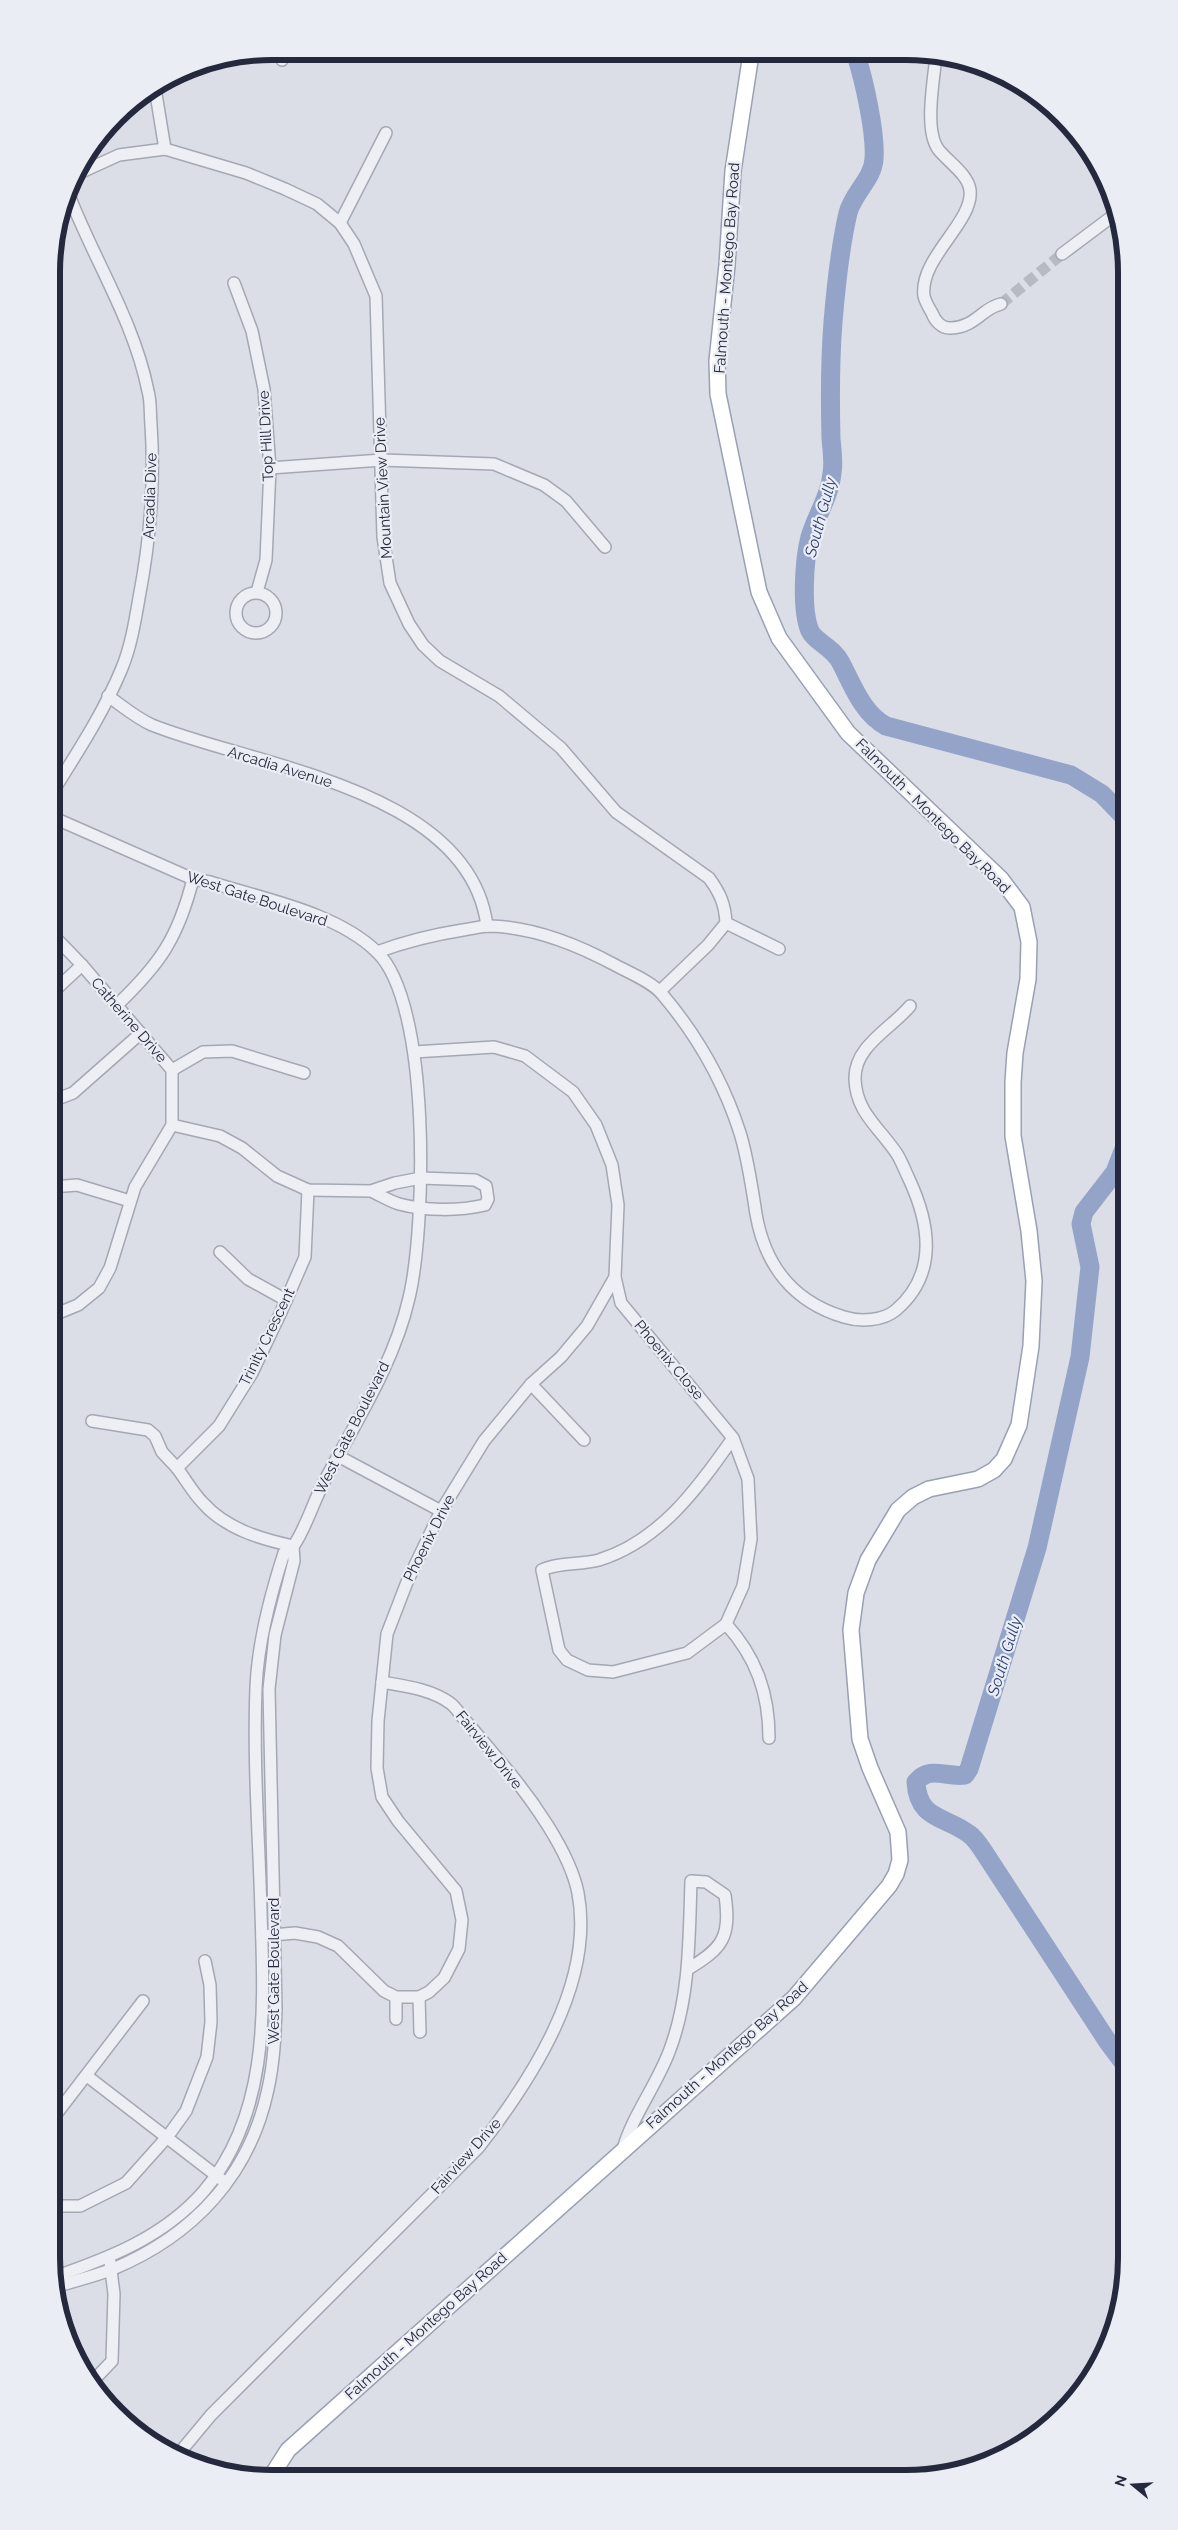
<svg xmlns="http://www.w3.org/2000/svg" width="1178" height="2530" font-family="Raleway,sans-serif">
<style>
.lines{fill:none;stroke-linecap:round;stroke-linejoin:round}
.river{stroke:#94a4c9;stroke-width:19}
.minor-tunnel{stroke:#b7bac5;stroke-width:11;stroke-dasharray:11 5.5;stroke-linecap:butt}
.minor-casing{stroke:#a4a8b4;stroke-width:14}
.major-casing{stroke:#9aa0b3;stroke-width:18}
.minor{stroke:#eeeff5;stroke-width:11}
.major{stroke:#fff;stroke-width:15}
.labels{text-anchor:middle;stroke-width:4.5;stroke-linejoin:round;paint-order:stroke}
.street-label{font-size:15px;fill:#25293d;stroke:#ebedf4}
.water-label{font-size:16px;font-style:italic;fill:#2e4073;stroke:#ebedf4}
.rim{fill:none;stroke:#25293d;stroke-width:6}
</style>
<rect width="100%" height="100%" fill="#dbdee7"/>
<g class="lines">
<g class="river">
<path d="M 856,55 C 864,80 876,133 874,159 C 873,179 853,193 848,213 C 840,247 836,286 833,322 C 830,360 830,400 831,439 C 832,450 834,462 832,473 C 830,496 816,516 810,537 C 804,560 801,610 810,631 C 815,642 833,647 841,663 C 853,686 863,714 886,726 L 1071,775 L 1102,794 L 1127,820"/>
<path d="M 1126,2066 L 1108,2042 L 984,1852 C 980,1846 975,1838 969,1834 C 945,1816 918,1820 916,1782 C 930,1765 946,1778 965,1775 L 969,1769 L 1037,1548 L 1080,1357 L 1090,1267 L 1081,1224 L 1084,1212 L 1115,1172 L 1127,1141"/>
</g>
<polyline class="minor-tunnel" points="1001,304 1062,254"/>
<g class="minor-casing">
<g id="minor">
<path d="M 936,55 C 934,80 924,129 938,149 C 947,161 968,174 970,190 C 974,222 919,258 924,296 C 925,301 929,308 932,313 C 935,321 942,329 951,328 C 976,327 982,308 1001,304"/>
<polyline points="282,60 287,51"/>
<polyline points="155,88 165,149"/>
<path d="M 73,176 L 119,155 L 165,149 L 246,173 L 285,189 L 317,204 L 340,223 L 354,244 L 376,296 L 383,537 L 390,583 L 409,624 L 423,645 L 440,661 L 499,696 L 561,748 L 616,812 L 709,878 C 720,893 725,904 726,923 L 708,945 L 660,991"/>
<polyline points="340,223 386,133"/>
<polyline points="1062,254 1118,212"/>
<polyline points="234,283 252,331 264,389 270,468 266,560 257,592"/>
<polyline points="270,468 382,460 494,464 544,485 566,501 605,547"/>
<circle cx="256" cy="613" r="20"/>
<path d="M 108,696 C 121,705 136,718 152,725 C 254,766 470,789 487,926"/>
<path d="M 52,793 C 77,753 104,712 122,668 C 131,646 135,621 139,598 C 150,541 155,483 151,425 C 150,414 151,401 148,391 C 134,321 94,260 69,195"/>
<path d="M 52,817 L 193,879 L 210,882 C 263,899 336,912 377,952 C 431,1004 426,1227 409,1298 C 394,1364 355,1423 324,1482 C 314,1500 305,1530 294,1545 C 292,1548 287,1550 284,1553 C 270,1596 258,1642 256,1687 C 253,1762 259,1838 261,1912 C 264,2008 270,2113 204,2191 C 164,2237 109,2258 54,2277"/>
<polyline points="726,923 779,949"/>
<path d="M 377,952 C 407,941 431,935 463,930 C 471,929 481,926 490,926 C 532,927 578,945 615,965 C 630,973 652,982 662,994 C 696,1034 724,1083 740,1133 C 748,1159 752,1188 756,1214 C 765,1266 794,1302 844,1317 C 860,1322 883,1321 896,1310 C 938,1274 930,1224 909,1179 C 905,1171 902,1162 897,1154 C 880,1128 856,1113 855,1079 C 854,1046 892,1028 910,1006"/>
<polyline points="52,993 82,965"/>
<path d="M 117,1005 C 160,964 178,938 193,879"/>
<polyline points="172,1070 203,1052 232,1051 304,1073"/>
<polyline points="52,1101 73,1093 141,1033"/>
<path d="M 172,1125 L 220,1136 L 242,1148 L 277,1176 L 308,1190 L 371,1191 L 395,1183 L 421,1178 L 475,1180 L 486,1186 L 488,1199 L 485,1205 C 459,1211 425,1211 399,1204 C 389,1201 380,1195 371,1191"/>
<polyline points="52,1187 77,1185 130,1201"/>
<polyline points="220,1252 248,1279 286,1300"/>
<path d="M 615,1277 L 621,1303 L 733,1438 C 698,1488 660,1541 599,1560 C 581,1565 558,1562 542,1570 L 559,1650 L 567,1660 L 588,1670 L 613,1672 L 687,1653 L 726,1624 L 743,1586 L 751,1539 L 748,1479 L 733,1438"/>
<polyline points="51,1316 78,1305 99,1288 110,1268 135,1187 172,1125 172,1070 82,965 52,934"/>
<polyline points="531,1384 584,1440"/>
<polyline points="92,1421 148,1430 155,1436 162,1452 177,1468"/>
<polyline points="338,1456 441,1511"/>
<path d="M 293,1546 C 261,1539 226,1529 203,1503 C 193,1493 186,1480 177,1468 L 219,1426 L 252,1373 L 281,1312 L 305,1257 L 308,1190"/>
<path d="M 726,1624 C 756,1657 769,1693 769,1738"/>
<polyline points="262,1936 295,1933 318,1937 338,1946 384,1991 396,1997 419,1997 429,1992 444,1978 459,1949 462,1920 456,1891 398,1821 382,1797 377,1768 378,1721 387,1634 407,1582 441,1511 484,1441 531,1384 561,1357 587,1326 615,1277 618,1205 612,1165 596,1125 573,1092 525,1056 494,1047 414,1052"/>
<polyline points="396,1997 396,2019"/>
<polyline points="419,1997 420,2032"/>
<polyline points="87,2076 222,2180"/>
<polyline points="51,2121 143,2001"/>
<path d="M 623,2149 C 633,2115 656,2086 669,2052 C 690,1998 689,1939 691,1881 L 706,1882 L 725,1895 C 731,1937 723,1948 688,1969"/>
<polyline points="51,2206 80,2206 126,2183 168,2136 186,2111 207,2057 211,2022 210,1985 205,1961"/>
<path d="M 55,2287 C 74,2281 95,2276 113,2269 C 194,2235 250,2175 268,2089 C 274,2062 275,2036 276,2009 L 269,1689 L 275,1635 L 294,1561 L 293,1546"/>
<polyline points="92,2382 112,2361 114,2294 110,2262"/>
<path d="M 176,2457 L 211,2415 L 479,2147 C 531,2080 595,1983 578,1893 C 570,1852 531,1798 504,1766 C 491,1751 478,1735 465,1720 C 460,1715 456,1707 450,1703 C 431,1689 404,1686 382,1682"/>
</g>
</g>
<g class="major-casing">
<polyline id="major" points="272,2475 288,2450 794,1998 889,1886 896,1874 900,1860 898,1832 870,1768 860,1739 851,1630 856,1593 868,1560 898,1510 913,1497 929,1489 978,1479 994,1470 1004,1459 1019,1425 1031,1346 1034,1281 1029,1231 1013,1136 1013,1082 1015,1053 1028,979 1029,942 1022,907 1001,879 848,733 779,638 759,592 718,394 717,361 727,265 733,171 751,54"/>
</g>
<use href="#minor" class="minor"/>
<use href="#major" class="major"/>
</g>
<g class="labels">
<g class="street-label">
<text transform="translate(727 268) rotate(-86)" y="5">Falmouth - Montego Bay Road</text>
<text transform="translate(266 436) rotate(-93)" y="5">Top Hill Drive</text>
<text transform="translate(383 488) rotate(-93)" y="5">Mountain View Drive</text>
<text transform="translate(150 496) rotate(-88)" y="5">Arcadia Dive</text>
<text transform="translate(280 767) rotate(17)" y="5">Arcadia Avenue</text>
<text transform="translate(933 816) rotate(45)" y="5">Falmouth - Montego Bay Road</text>
<text transform="translate(257 899) rotate(18)" y="5">West Gate Boulevard</text>
<text transform="translate(129 1020) rotate(49)" y="5">Catherine Drive</text>
<text transform="translate(267 1337) rotate(-64)" y="5">Trinity Crescent</text>
<text transform="translate(669 1360) rotate(50)" y="5">Phoenix Close</text>
<text transform="translate(352 1428) rotate(-63)" y="5">West Gate Boulevard</text>
<text transform="translate(429 1538) rotate(-63)" y="5">Phoenix Drive</text>
<text transform="translate(489 1750) rotate(51)" y="5">Fairview Drive</text>
<text transform="translate(274 1971) rotate(-90)" y="5">West Gate Boulevard</text>
<text transform="translate(727 2055) rotate(-42)" y="5">Falmouth - Montego Bay Road</text>
<text transform="translate(466 2156) rotate(-48)" y="5">Fairview Drive</text>
<text transform="translate(426 2326) rotate(-42)" y="5">Falmouth - Montego Bay Road</text>
</g>
<g class="water-label">
<text transform="translate(820 517) rotate(-75)" y="6">South Gully</text>
<text transform="translate(1004 1656) rotate(-73)" y="6">South Gully</text>
</g>
</g>
<path d="M0 0H1178V2530H0ZM272 60H906A212 212 0 0 1 1118 272V2258A212 212 0 0 1 906 2470H272A212 212 0 0 1 60 2258V272A212 212 0 0 1 272 60Z" fill="#ebedf4" fill-rule="evenodd"/>
<path class="rim" d="M272 60H906A212 212 0 0 1 1118 272V2258A212 212 0 0 1 906 2470H272A212 212 0 0 1 60 2258V272A212 212 0 0 1 272 60Z"/>
<g transform="translate(1133 2485) rotate(288)" stroke="#ebedf4" stroke-width="4" paint-order="stroke">
<path d="M0-4L9 19L0 12L-9 19Z" fill="#25293d"/>
<text y="-8" font-size="14" font-weight="bold" text-anchor="middle" fill="#25293d">N</text>
</g>
</svg>
